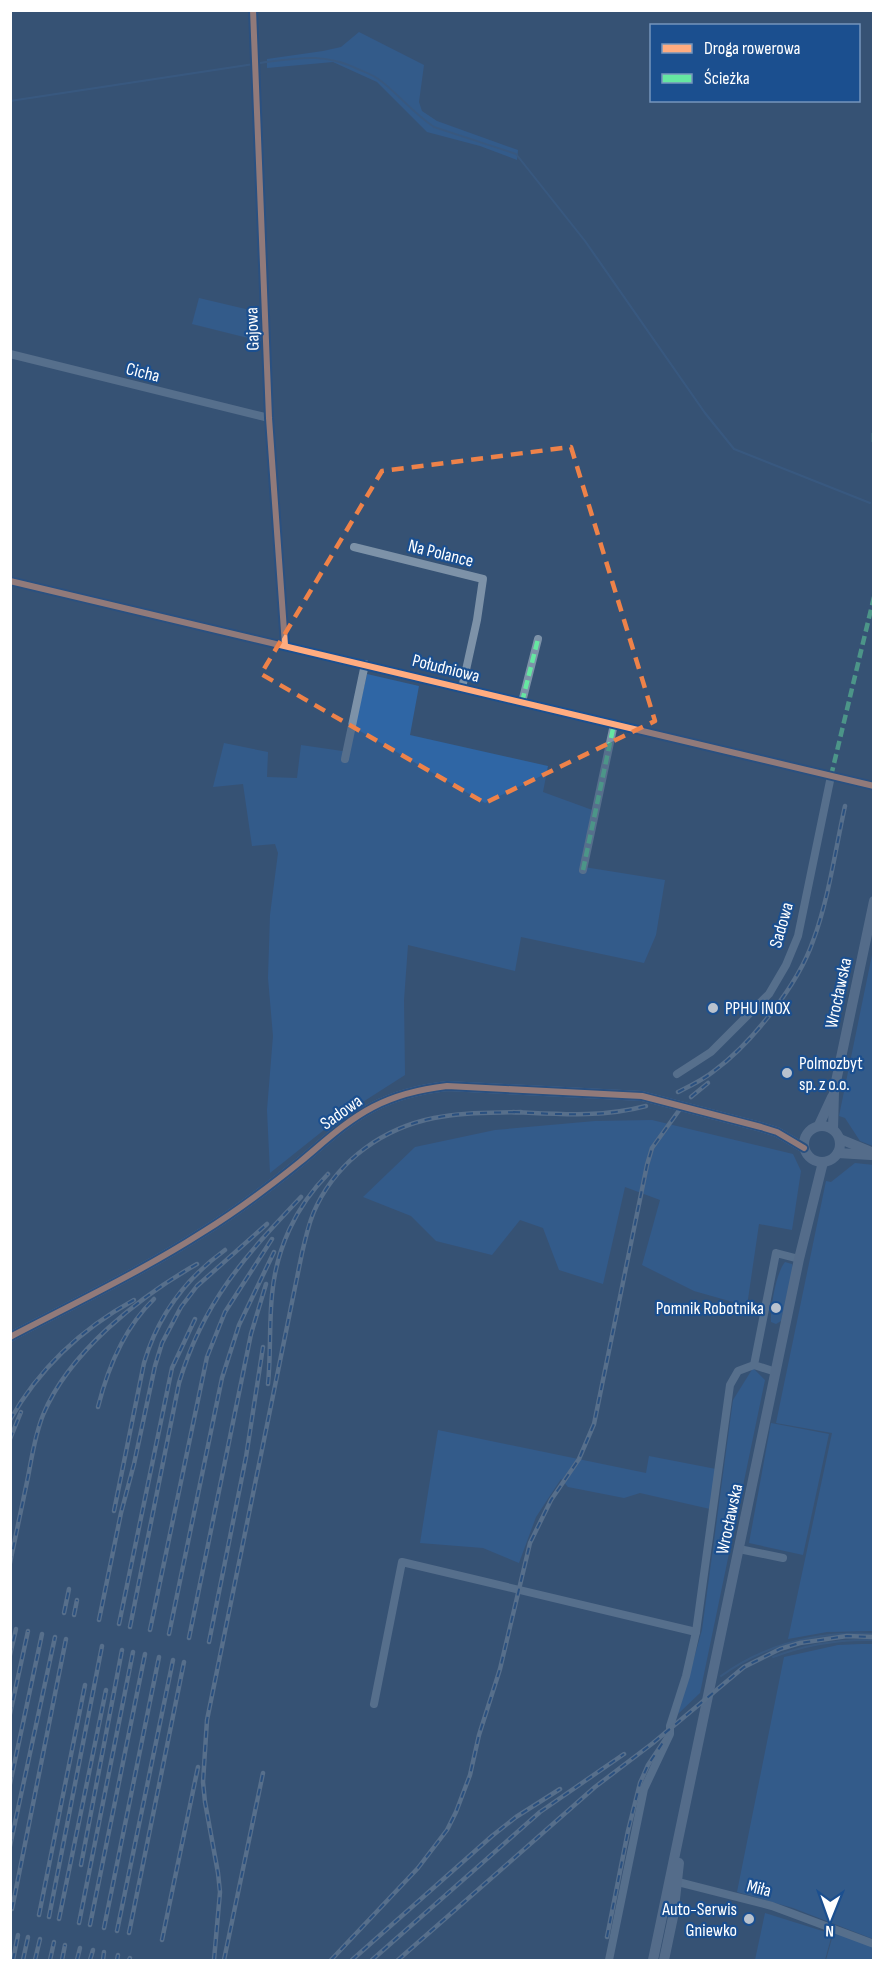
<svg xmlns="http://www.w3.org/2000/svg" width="884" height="1971" font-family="'Sofia Sans Condensed',sans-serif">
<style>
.green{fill:#2f66a5}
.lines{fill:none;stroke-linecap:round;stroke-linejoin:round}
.stream{stroke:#3b618d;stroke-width:2}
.street{stroke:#7d92a8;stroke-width:8}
.secondary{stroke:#798da4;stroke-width:10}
.rail-casing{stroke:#7e92a7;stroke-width:4.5}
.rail{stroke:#1b4f8f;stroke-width:2;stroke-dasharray:7;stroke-linecap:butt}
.quiet{stroke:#66e7a1;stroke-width:4.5;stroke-dasharray:9 4.5;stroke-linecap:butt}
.cycleway-casing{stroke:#1b4f8f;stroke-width:10}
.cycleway{stroke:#ffac80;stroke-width:6}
.marked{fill:none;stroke:#ee8249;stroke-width:4.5;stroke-dasharray:12 8;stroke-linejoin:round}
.poi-dot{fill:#b9c2ce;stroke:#1b4f8f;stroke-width:2}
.labels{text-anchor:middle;stroke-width:4.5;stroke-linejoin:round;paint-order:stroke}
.street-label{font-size:18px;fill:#fff;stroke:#1b4f8f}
.poi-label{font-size:18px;fill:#fff;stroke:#1b4f8f;text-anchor:start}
</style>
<rect width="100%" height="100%" fill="#365274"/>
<g class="green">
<polygon points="359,32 424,65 419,102 422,111 437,121 518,150 517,160 480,146 427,132 377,82 333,62 267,68 267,59 323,51 341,47"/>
<polygon points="199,298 262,313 264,342 192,324"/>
<polygon points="367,674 419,686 410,735 548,766 543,792 595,811 584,867 665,880 656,935 644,963 521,937 515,971 408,945 404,1000 405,1075 344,1114 270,1173 267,1110 273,1036 268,978 270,915 278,853 275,844 252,846 243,784 213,787 224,743 268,752 267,777 297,778 301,745 349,752"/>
<polygon points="873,950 873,1146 860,1141 845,1118 839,1116"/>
<polygon points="652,1120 793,1154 801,1171 792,1230 759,1224 747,1306 694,1291 642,1265 660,1200 625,1187 603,1284 559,1270 543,1228 520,1220 492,1255 436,1241 411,1216 363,1197 415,1147 495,1130 595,1121"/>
<polygon points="855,1163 874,1165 873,1631 827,1632 788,1639 832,1433 776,1423 826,1181 831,1182"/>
<path d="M 785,1262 L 792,1264 L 793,1268 L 781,1321 L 776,1324 L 771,1322 C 770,1308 776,1273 785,1262 Z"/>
<polygon points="753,1368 765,1380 700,1693 678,1714 702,1630 733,1400"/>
<polygon points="771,1423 829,1434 803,1555 749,1543"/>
<polygon points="438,1430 646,1473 649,1456 716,1469 710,1509 640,1493 624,1498 568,1487 561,1479 536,1517 519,1563 483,1548 420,1543"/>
<polygon points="861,1644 874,1644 873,1939 793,1908 737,1892 784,1657 838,1645"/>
<polygon points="765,1913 832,1934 825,1960 755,1960"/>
<polygon points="834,1931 873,1946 873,1960 826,1960"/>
</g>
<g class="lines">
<g class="stream">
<path d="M 260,63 C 298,58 324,52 360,70 C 367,73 375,76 381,81 C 399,95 414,114 434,127 L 516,154 L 585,241 L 705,413 L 734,449 L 870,503"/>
<polyline points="10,101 254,64"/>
<path d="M 773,1657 C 807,1644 838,1639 874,1640"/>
<path d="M 721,1676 C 766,1644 819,1631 874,1634"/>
</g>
<g class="street">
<polyline points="253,10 269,418 285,645"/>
<polyline points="10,354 269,418"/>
<polyline points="354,547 483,579 477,620 462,688"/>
<polyline points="10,581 874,786"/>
<polyline points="522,702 538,639"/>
<polyline points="345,759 365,664"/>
<polyline points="583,870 614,724"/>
<polyline points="677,1074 711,1052 769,994 786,965 798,936 831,776"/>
<polyline points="776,1372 754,1365 776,1253 799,1259"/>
<polyline points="739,1549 783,1558"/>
<polyline points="374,1704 402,1562 696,1632"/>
<polyline points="674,1881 772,1906 874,1944"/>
<polyline points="609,1960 644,1789 670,1734 670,1726 686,1676 696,1632 730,1385 738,1371 754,1365"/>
</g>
<g class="secondary">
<polyline points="819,1125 832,1097"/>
<circle cx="822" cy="1144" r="18"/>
<polyline points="833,1129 834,1091 874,901"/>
<polyline points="840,1139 874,1153"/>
<polyline points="838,1153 871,1155"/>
<path d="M 10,1337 C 75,1303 142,1271 203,1232 C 237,1211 269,1187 300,1162 C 323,1143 346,1121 373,1107 C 396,1095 421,1089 447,1086 L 642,1096 L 761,1127 L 777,1132 L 804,1148"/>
<polyline points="653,1960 799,1259 823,1162"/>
<polyline points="664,1960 673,1917 679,1863"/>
</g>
<g class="rail-casing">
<g id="rail">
<path d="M 678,1092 C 690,1086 703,1080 714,1071 C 751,1044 798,985 813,941 C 829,898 835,851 845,806"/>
<polyline points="691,1097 708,1083"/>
<path d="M 513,1112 C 558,1114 601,1118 646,1106"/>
<path d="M 268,1384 C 271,1354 269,1324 272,1295 C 276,1249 296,1206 328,1174"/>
<path d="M 98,1407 C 108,1367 124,1328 154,1299"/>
<path d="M 10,1420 C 40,1367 81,1329 134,1300"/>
<polyline points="10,1439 21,1412"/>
<path d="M 114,1511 L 144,1363 C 158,1315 185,1279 225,1250"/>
<path d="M 10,1563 C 16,1534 22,1506 28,1477 C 32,1456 35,1435 43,1415 C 69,1352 139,1297 197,1264"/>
<polyline points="64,1613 69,1589"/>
<polyline points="74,1615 77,1600"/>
<polyline points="99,1620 121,1513 134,1464 155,1366 162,1343 181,1307 197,1286 267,1224"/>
<polyline points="119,1624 172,1368 195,1319"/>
<path d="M 130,1627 L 179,1383 C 203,1302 245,1256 301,1197"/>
<polyline points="150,1630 207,1357 225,1312 272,1239"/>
<polyline points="169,1634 222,1378 239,1325 274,1252"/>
<polyline points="189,1638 251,1334 266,1284"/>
<polyline points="209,1642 246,1457 263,1347"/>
<polyline points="10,1655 16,1629"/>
<polyline points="10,1714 28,1631"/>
<polyline points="10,1784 42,1634"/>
<polyline points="10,1846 55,1637"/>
<polyline points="81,1865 122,1650"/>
<polyline points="12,1909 66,1639"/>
<polyline points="39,1915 85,1685"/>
<polyline points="49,1917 102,1646"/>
<polyline points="59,1919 106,1690"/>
<polyline points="79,1923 133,1652"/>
<polyline points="90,1925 145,1654"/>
<polyline points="104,1928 159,1657"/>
<polyline points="117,1931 173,1660"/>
<polyline points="129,1933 184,1662"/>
<polyline points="607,1937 628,1831 640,1783 648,1765 666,1738"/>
<polyline points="162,1940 198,1767"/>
<polyline points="13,1960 18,1935"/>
<polyline points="23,1960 28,1937"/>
<polyline points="35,1960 40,1939"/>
<polyline points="50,1960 54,1942"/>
<polyline points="62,1960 65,1945"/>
<polyline points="77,1960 80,1948"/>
<polyline points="90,1960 93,1950"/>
<polyline points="103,1960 104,1952"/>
<polyline points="117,1960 118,1955"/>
<polyline points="129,1960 130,1958"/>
<path d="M 214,1960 L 220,1892 L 218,1873 L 205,1802 L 203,1782 L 207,1720 L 302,1253 C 306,1237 309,1220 317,1205 C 340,1159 384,1128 434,1118 C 462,1112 492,1113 521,1112"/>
<polyline points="224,1960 263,1773"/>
<polyline points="331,1960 418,1868 447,1830 456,1812 470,1775 479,1735 500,1669 530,1543 551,1500 579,1459 594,1424 647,1165 652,1148 680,1109"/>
<polyline points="352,1960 492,1836 516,1817 560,1789"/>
<polyline points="372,1960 540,1812 624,1754"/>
<polyline points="398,1960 595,1787 653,1743 744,1667 780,1649 800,1643 847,1636 874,1637"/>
</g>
</g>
<use href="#rail" class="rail"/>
<g class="quiet">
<polyline points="874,433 874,442"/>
<polyline points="522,702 538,639"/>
<polyline points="831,776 874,597"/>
<polyline points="583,870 614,724"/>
</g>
<g class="cycleway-casing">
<g id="cycleway">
<polyline points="253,10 269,418 285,645"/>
<polyline points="10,581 874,786"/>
<path d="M 10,1337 C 75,1303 142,1271 203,1232 C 237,1211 269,1187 300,1162 C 323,1143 346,1121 373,1107 C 396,1095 421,1089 447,1086 L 642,1096 L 761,1127 L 777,1132 L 804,1148"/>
</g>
</g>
<use href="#cycleway" class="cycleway"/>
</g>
<path d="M0 0H884V1971H0ZM 571,447 L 655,721 L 485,803 L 261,674 L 382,471 Z" fill="#365274" fill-opacity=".55" fill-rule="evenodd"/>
<path class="marked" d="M 571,447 L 655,721 L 485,803 L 261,674 L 382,471 Z"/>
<g class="poi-dot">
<circle cx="713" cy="1008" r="6"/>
<circle cx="787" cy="1073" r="6"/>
<circle cx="776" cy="1308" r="6"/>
<circle cx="749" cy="1919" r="6"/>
</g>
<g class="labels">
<g class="street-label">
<text transform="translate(252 329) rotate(-92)" y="6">Gajowa</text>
<text transform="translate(143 372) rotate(14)" y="6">Cicha</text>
<text transform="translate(441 553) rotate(14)" y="6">Na Polance</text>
<text transform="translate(446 668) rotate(14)" y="6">Południowa</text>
<text transform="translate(781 925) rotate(-74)" y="6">Sadowa</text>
<text transform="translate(838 993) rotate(-78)" y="6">Wrocławska</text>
<text transform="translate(341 1112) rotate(-35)" y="6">Sadowa</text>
<text transform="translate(729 1519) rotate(-78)" y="6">Wrocławska</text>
<text transform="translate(759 1888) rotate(14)" y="6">Miła</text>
</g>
<g class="poi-label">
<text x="725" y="1014">PPHU INOX</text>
<text x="799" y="1069">Polmozbyt<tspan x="799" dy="21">sp. z o.o.</tspan></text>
<text x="764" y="1314" text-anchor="end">Pomnik Robotnika</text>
<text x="737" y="1915" text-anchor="end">Auto-Serwis<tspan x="737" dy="21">Gniewko</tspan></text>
</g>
</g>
<rect width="884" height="1971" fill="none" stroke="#ffffff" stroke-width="24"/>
<rect x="650" y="24" width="210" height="78" fill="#1b4f8f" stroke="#7695bc" stroke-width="1.5"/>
<rect x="662" y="44" width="30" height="9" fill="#ffac80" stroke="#7695bc" stroke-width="1.5"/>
<text x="704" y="54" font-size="18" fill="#ffffff">Droga rowerowa</text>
<rect x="662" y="74" width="30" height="9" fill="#66e7a1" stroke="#7695bc" stroke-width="1.5"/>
<text x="704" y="84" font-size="18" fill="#ffffff">Ścieżka</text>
<g transform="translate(830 1917) rotate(181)" stroke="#1b4f8f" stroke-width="4.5" paint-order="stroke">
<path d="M0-4.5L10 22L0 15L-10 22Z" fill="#ffffff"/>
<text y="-9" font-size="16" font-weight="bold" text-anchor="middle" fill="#ffffff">N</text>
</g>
</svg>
